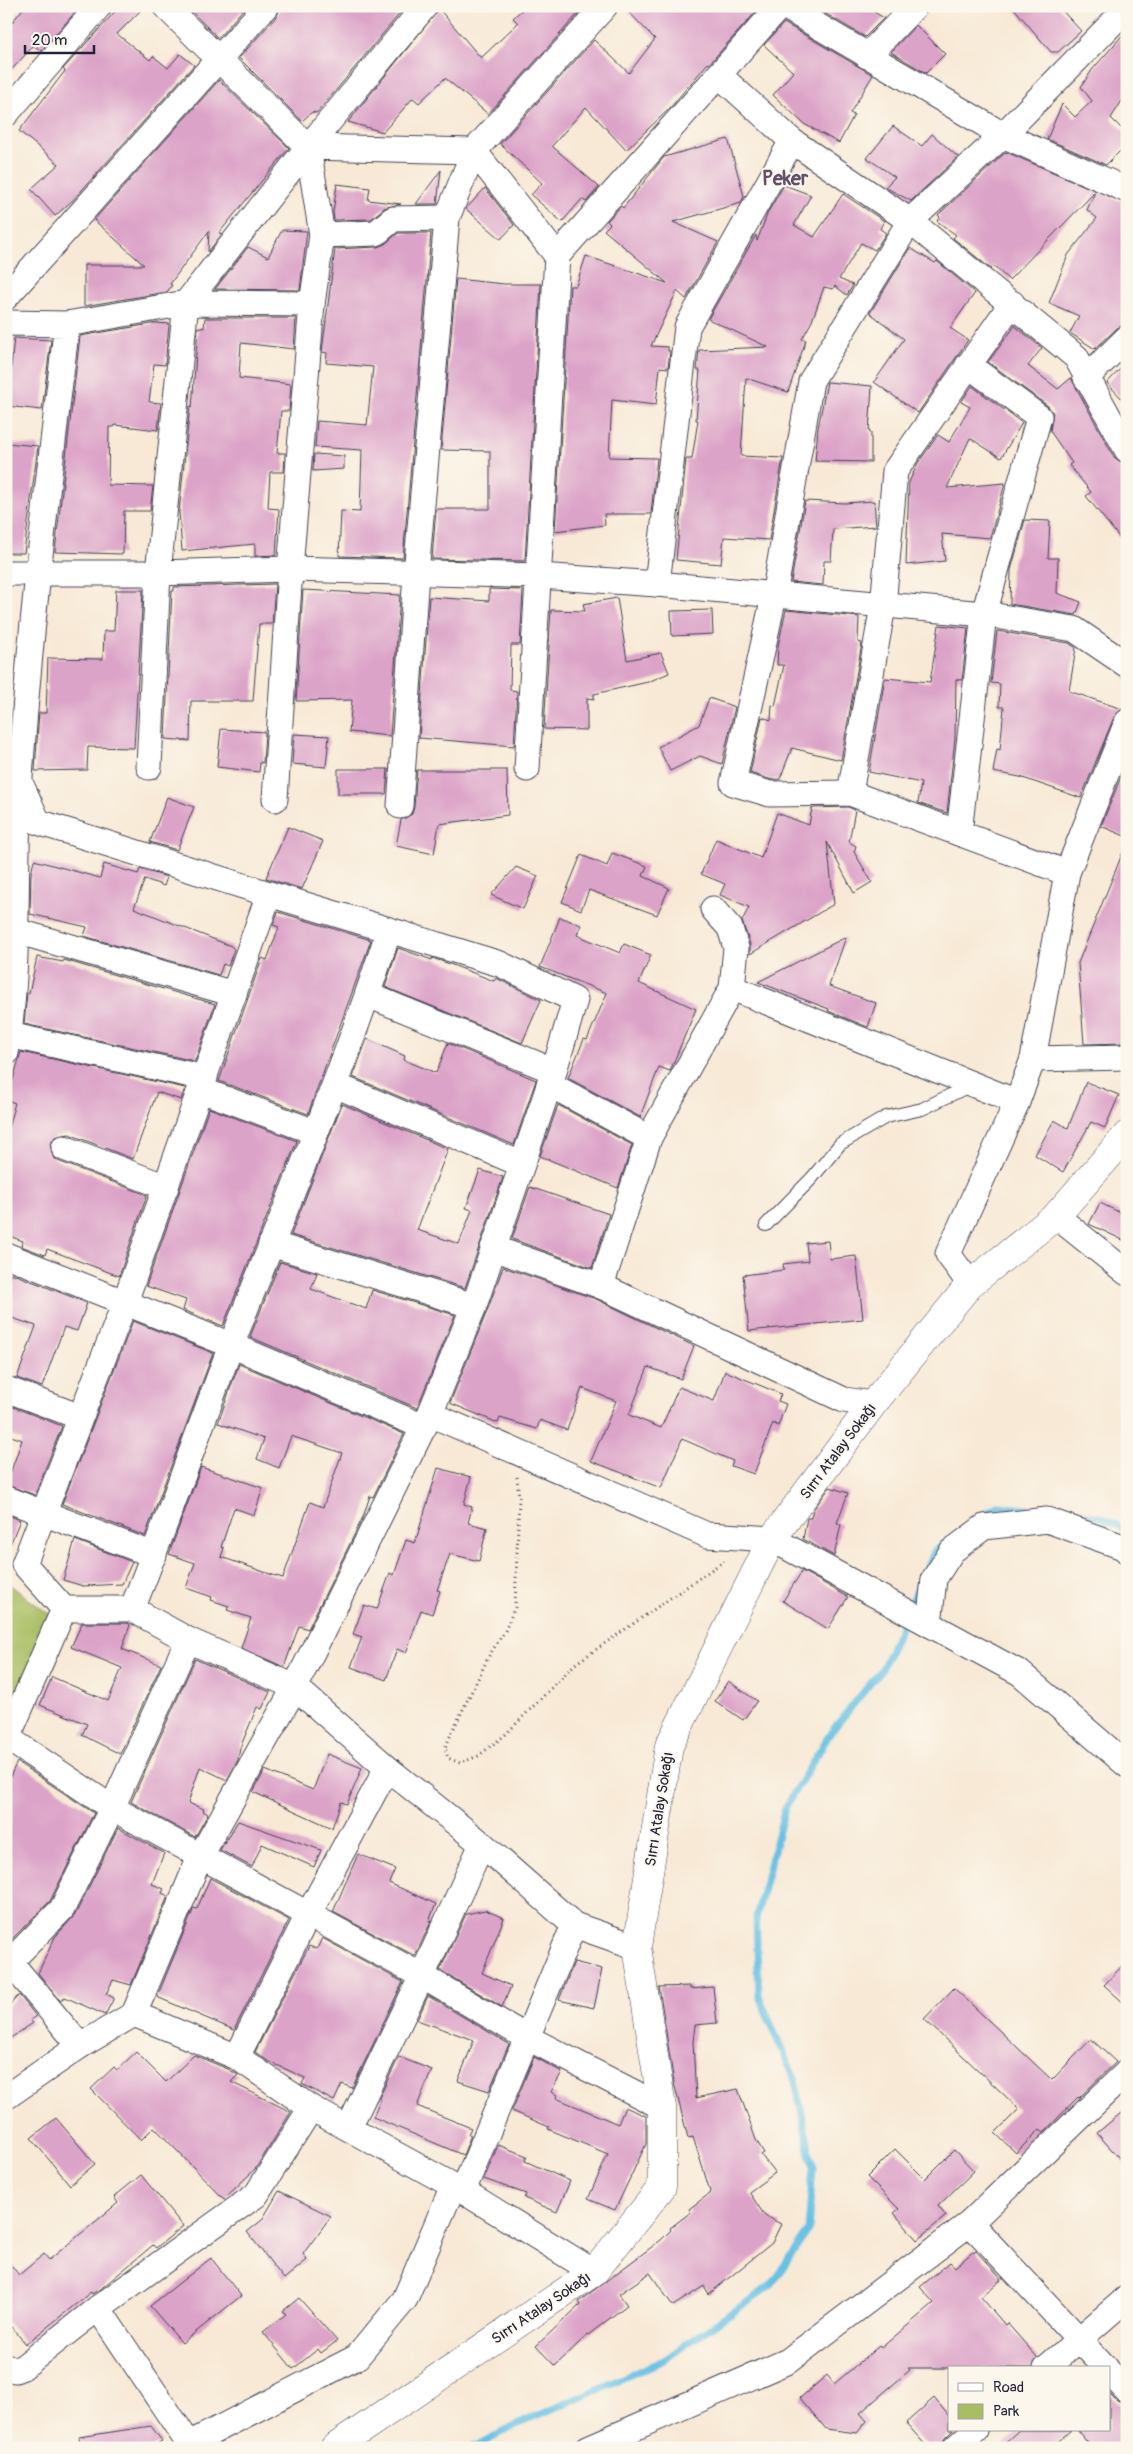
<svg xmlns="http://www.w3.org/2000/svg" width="1133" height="2454" font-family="Pangolin,sans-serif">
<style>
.green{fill:#a9bd62;stroke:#66704e}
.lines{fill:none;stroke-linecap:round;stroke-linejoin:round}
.stream{stroke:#67c1e4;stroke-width:7}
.building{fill:#dca3c8}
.lane-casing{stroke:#424052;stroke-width:14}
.street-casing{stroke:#424052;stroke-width:27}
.secondary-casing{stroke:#424052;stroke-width:29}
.path{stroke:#424052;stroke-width:3;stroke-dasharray:1 4;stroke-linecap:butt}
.lane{stroke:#fff;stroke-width:12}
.street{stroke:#fff;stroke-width:25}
.secondary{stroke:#fff;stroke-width:28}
.labels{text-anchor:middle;stroke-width:4;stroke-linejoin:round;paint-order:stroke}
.street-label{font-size:15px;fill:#22223b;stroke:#fbf7ec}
.district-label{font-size:20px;font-weight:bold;fill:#634f6c;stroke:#fbf7ec}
</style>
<rect width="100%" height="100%" fill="#fbf7ec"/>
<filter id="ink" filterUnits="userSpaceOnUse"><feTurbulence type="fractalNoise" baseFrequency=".02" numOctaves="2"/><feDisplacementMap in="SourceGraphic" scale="10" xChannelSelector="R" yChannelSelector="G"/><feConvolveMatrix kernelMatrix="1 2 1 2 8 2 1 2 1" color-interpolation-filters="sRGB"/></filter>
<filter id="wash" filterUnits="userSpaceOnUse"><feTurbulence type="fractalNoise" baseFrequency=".0096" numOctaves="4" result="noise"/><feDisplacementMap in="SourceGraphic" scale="20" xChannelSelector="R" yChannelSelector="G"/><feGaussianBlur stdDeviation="1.12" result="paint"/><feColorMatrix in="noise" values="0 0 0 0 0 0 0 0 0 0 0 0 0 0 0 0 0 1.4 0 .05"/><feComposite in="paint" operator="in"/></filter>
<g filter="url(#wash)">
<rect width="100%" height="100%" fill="#f8e9d6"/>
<polygon class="green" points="6,1582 53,1617 6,1722"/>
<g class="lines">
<g class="stream">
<polyline points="1054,1511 1098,1516 1127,1530"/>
<polyline points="979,1519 997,1506 1038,1510"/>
<polyline points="471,2448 516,2425 664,2360 770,2286 808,2231 813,2168 795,2080 759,1996 756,1918 785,1808 831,1732 882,1669 935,1550 947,1541"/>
</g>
</g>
<g id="blocks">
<g class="building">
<polygon points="25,6 75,6 78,9 41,51 34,45 6,76 6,30"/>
<polygon points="120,6 145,6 117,34 150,60 153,56 168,68 180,54 194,65 73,200 55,216 31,189 59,164 19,131 65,71 63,69"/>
<polygon points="186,6 246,6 218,38"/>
<polygon points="280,6 406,6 317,113 312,112 302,121 239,58 277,16"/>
<polygon points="526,6 585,6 488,114 445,78 419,103 413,98 383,132 348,122 439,9 481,58 518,23 513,18"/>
<polygon points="623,6 761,6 709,64 708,63 669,109 626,150 586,107 552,146 599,187 586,202 582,199 562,222 531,195 542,183 500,144 594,40 629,73 655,39"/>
<polygon points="813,6 864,6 884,18 865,37"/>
<polygon points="1012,6 1058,6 1081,31 1058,52 1051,52"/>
<polygon points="784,23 873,75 850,113 854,115 839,143 804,124 773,95 793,72 764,45"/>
<polygon points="916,25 945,54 926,73 891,52"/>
<polygon points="1127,30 1127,93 1111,118 1127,134 1127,144 1106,165 1047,139 1062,104 1075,117 1092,101 1081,87 1092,70"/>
<polygon points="219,80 289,148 219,233 222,234 208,252 209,231 170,284 172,285 167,292 84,306 84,265 144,265 94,220"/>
<polygon points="893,126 922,146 932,134 958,157 911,201 885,187 895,177 867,158"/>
<polygon points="728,139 744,196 741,203 673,222 718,242 686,299 677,291 651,346 668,347 668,351 670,351 668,368 660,367 656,405 612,400 609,457 657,458 651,514 604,514 605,525 555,531 570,286 576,286 586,256 667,283 604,230 610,224 607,221 621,206 623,208 664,157"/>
<polygon points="1006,152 1127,204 1127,324 1117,328 1095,349 1070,333 1079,316 1049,303 1068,255 1097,218 1087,210 1095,192 1009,280 994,266 991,269 953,238 956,235 937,221 940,217 938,215"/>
<polygon points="441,170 437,204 416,204"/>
<polygon points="337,184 370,188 368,200 401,204 384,208 371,219 334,220 333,212"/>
<polygon points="784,185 811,195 794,225 814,237 843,194 884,221 880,229 886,233 875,250 861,243 839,279 853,285 847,295 835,286 833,289 824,287 812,321 802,339 806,340 788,392 746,378 741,456 783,458 769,540 724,537 721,564 676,560 686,459 692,459 698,420 696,420 700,370 697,370 699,350 768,347 708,319 756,235 757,241 768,212"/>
<polygon points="485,188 514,225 501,239 466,209"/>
<polygon points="282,230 307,231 300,290 215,289 248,247 268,257"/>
<polygon points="398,233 431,233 403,558 339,556 341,511 360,512 362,450 315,447 317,421 367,425 373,367 326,363 327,353 322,352 335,249 377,247 385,244"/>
<polygon points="910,248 935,263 937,261 975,293 950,328 968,340 918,413 874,382 904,339 870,313"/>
<polygon points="456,279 504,284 541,284 525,561 432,559 436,509 490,509 490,451 441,450"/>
<polygon points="205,318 296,318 294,349 241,343 239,378 291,384 289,411 281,411 277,453 285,453 284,472 270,472 268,508 279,509 276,555 255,556 255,544 182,551 179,512 190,406 192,407 198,327 204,328"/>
<polygon points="157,323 169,324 165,365 154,364 149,402 161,403 158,430 115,425 114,427 109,427 108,485 153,486 150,511 124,511 123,554 55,552 80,336"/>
<polygon points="1015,326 1042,348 1028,366 1058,389 1071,378 1114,457 1127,466 1127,547 1086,496 1091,492 1069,465 1072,463 1050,431 1053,413 1048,406 988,362"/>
<polygon points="14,338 51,340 42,410 6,406 6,387 9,387"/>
<polygon points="1127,358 1127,404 1107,383 1125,364 1122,363"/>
<polygon points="827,382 872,386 869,432 871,432 871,462 815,461 818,428"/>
<polygon points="972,386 1022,423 1001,458 970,438 947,488 1005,483 990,538 942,534 945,561 906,565 909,482 918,463 938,435 949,442 970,407 961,402"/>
<polygon points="6,443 38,446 24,553 6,553"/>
<polygon points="314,454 344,456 344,469 313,471"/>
<polygon points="805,501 845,503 874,501 876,526 833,529 831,561 824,561 823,585 791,582"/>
<polygon points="1025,520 1050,521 1048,558 1058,558 1057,593 1081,602 1076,615 1010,604 1011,570"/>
<polygon points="275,584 272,624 259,624 253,701 191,701 190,741 165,739 172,591 174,591 174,587"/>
<polygon points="489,589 523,590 520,645 511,645 510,690 517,691 514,746 419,738 429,597 489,601"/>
<polygon points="116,590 143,590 134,748 88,747 87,770 35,771 39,713 46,713 48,658 103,659 104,631 114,631"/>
<polygon points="303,590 400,595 390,736 349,732 352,700 296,701"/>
<polygon points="617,598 627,660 661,653 669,673 648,682 594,694 594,699 587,698 587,730 544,729 551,610 585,611 583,604"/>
<polygon points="712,610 713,634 672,636 671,611"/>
<polygon points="786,610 859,617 858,642 862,643 841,760 792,748 780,779 772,780 750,773 762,717 771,720 772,705 775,706 784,665 777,665 778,646"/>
<polygon points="939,625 968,628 962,680 956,679 955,738 947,813 918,803 921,783 869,772 885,678 930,682"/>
<polygon points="997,631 1069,643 1076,648 1069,691 1122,709 1114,717 1081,798 1020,777 993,772 997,749 1000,750 1004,707 999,707 1000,684 991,683"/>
<polygon points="709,698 735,707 722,764 700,756 670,771 658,747 699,725"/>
<polygon points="6,712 10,712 6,766"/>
<polygon points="221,729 265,732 263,763 260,762 259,772 217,767"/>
<polygon points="294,734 329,736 326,767 292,764"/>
<polygon points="1127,762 1127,837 1101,826"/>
<polygon points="338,769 388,769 386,794 338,794"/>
<polygon points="417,770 507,770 508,815 439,824 434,854 396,846 401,820 412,814 414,807"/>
<polygon points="167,797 194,807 177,850 150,842"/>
<polygon points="848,807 855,810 849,842 856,846 854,852 872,882 854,893 827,842 834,904 750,954 750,944 742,921 749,907 720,895 725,884 701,874 716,839 761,858 777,813 809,825 812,808"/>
<polygon points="288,827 323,841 302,889 266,878"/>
<polygon points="1127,842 1127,958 1122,970 1125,1015 1127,1015 1127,1043 1084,1044 1078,963"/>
<polygon points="612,853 647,866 643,876 669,888 657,915 589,890 581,910 562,902 581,855 607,866"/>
<polygon points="34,860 100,878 104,864 138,874 140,869 167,877 164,886 145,879 134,908 231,946 234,949 228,966 223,964 219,975 84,936 87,927 30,914 31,874"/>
<polygon points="516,867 538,876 523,909 491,895"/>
<polygon points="278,912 371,940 308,1114 219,1081 262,958 267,960 279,927 273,925"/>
<polygon points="560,917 581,925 577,935 620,953 624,944 651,955 639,983 696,1009 670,1071 659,1067 640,1117 568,1078 584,1039 587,1040 607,993 540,967"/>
<polygon points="846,937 829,986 876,1003 868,1027 828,1011 829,1009 758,982"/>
<polygon points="398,948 432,960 432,958 450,964 494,981 496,978 541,1000 522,1043 385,987"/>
<polygon points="37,957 63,962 64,960 215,1004 195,1061 24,1024 27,993 29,993"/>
<polygon points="367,1039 405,1056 404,1060 436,1073 448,1043 536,1080 514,1145 353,1077"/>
<polygon points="21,1052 185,1088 181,1100 157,1092 133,1159 69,1134 55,1137 50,1143 53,1157 58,1161 147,1195 119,1276 47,1249 45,1255 21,1246 23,1241 6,1235 6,1135 15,1103 7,1100"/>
<polygon points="1086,1082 1119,1095 1105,1128 1091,1122 1063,1172 1035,1155 1054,1120 1068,1128"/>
<polygon points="342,1104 448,1149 417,1230 459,1244 472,1210 466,1208 480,1170 503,1177 465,1288 291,1235"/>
<polygon points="558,1105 632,1145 618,1188 540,1156"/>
<polygon points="209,1108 297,1141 223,1326 183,1310 186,1300 146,1286"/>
<polygon points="530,1187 609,1214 592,1268 512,1239"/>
<polygon points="1100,1203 1127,1216 1127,1242 1089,1224"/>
<polygon points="828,1241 830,1259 856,1256 863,1319 749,1331 743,1275 784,1270 783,1264 808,1261 806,1243"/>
<polygon points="280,1262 317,1273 311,1289 366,1309 372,1290 455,1315 417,1408 250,1337"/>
<polygon points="503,1267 596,1299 694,1346 681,1379 648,1367 629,1415 661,1428 679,1387 714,1401 725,1371 781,1394 778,1401 786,1404 778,1426 773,1423 754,1474 731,1466 733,1461 682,1439 661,1488 591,1461 616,1401 582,1388 567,1430 540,1420 537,1429 500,1418 498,1423 450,1403 487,1311"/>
<polygon points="11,1273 87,1303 77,1331 64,1327 42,1387 17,1378 36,1326 6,1316 6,1287"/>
<polygon points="133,1321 213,1353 145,1536 62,1504"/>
<polygon points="239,1364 404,1434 373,1497 370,1496 363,1517 308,1629 299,1626 284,1667 241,1648 251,1618 227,1610 229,1606 211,1600 212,1597 186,1588 195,1563 169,1554 201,1467 263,1488 254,1515 234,1508 221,1547 224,1548 221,1557 273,1575 283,1578 310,1502 323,1507 342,1453 291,1436 279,1468 257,1459 264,1439 218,1423"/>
<polygon points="8,1405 62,1426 35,1495 6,1485 22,1440 6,1434"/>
<polygon points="438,1468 471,1477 464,1504 472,1507 468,1523 487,1528 479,1561 450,1554 437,1590 440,1591 432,1614 421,1610 406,1653 397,1649 386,1680 351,1667 362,1637 353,1634 364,1605 377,1609 390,1573 394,1575 406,1540 415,1543"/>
<polygon points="830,1487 848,1493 837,1523 841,1524 834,1556 803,1539 807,1518 811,1518 813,1510"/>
<polygon points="6,1514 20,1520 7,1552 6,1552"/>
<polygon points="75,1540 132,1562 122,1584 83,1586 63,1580"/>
<polygon points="802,1571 848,1597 828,1629 783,1601"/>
<polygon points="82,1623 128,1623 130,1625 122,1649 161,1665 120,1754 82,1735 87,1724 40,1705 52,1677 108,1701 122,1668 71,1647"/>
<polygon points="195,1659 270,1692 262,1709 257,1707 240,1748 238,1760 227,1780 200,1767 188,1803 204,1809 203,1811 208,1814 195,1837 131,1802"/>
<polygon points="728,1681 757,1701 743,1720 715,1701"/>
<polygon points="327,1754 362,1768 347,1804 341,1802 332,1828 253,1792 265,1770 313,1790"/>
<polygon points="17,1762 94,1813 50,1901 6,1945 6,1785"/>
<polygon points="238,1821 321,1850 314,1867 262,1844 252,1867 220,1850"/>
<polygon points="118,1828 164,1853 152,1884 164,1889 162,1893 168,1896 131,1985 113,1980 106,1994 114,1998 105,2015 65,1997 60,2000 38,1973 55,1937 75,1915"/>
<polygon points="358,1854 395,1869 389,1883 436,1904 429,1921 432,1920 415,1956 333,1912"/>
<polygon points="210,1878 289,1920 234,2030 157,1997 194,1908 197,1909"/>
<polygon points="485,1910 504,1918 482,1973 511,1986 502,2007 440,1970 466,1914"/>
<polygon points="322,1938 403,1982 352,2088 342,2084 334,2101 302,2084 305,2078 268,2061 255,2052 309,1946 317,1949"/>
<polygon points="1127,1961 1127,2006 1104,1985"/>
<polygon points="574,1962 602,1969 594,2008 559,2000"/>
<polygon points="690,1986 690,1989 713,1987 717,2023 695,2025 693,2042 696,2098 738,2089 756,2140 764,2153 761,2155 775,2173 749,2192 765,2216 781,2224 772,2243 709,2294 704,2286 673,2306 650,2273 619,2294 627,2305 583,2339 555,2366 536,2346 580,2305 578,2302 661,2240 671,2230 670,2228 691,2212 689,2209 709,2194 710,2191 693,2137 688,2138 674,2083 659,1987"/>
<polygon points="954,1988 1052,2080 1091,2039 1116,2062 1079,2098 1078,2097 1044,2132 1040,2129 1016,2153 995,2133 1019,2109 924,2019"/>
<polygon points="19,1995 36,2016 30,2020 33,2023 6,2041 6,2009"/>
<polygon points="428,1996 509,2044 489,2091 458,2081 474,2040 417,2020"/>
<polygon points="136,2052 166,2082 194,2055 228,2069 238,2075 231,2082 291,2112 256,2168 224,2199 154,2127 141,2140 91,2089 114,2067 117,2070"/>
<polygon points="399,2057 432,2070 417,2106 471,2128 468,2134 471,2135 463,2155 373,2117 381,2099 379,2098"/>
<polygon points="534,2057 562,2072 551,2092 557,2095 556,2098 618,2124 625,2107 646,2116 646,2144 615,2210 588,2199 608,2154 548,2129 549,2127 512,2111"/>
<polygon points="1127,2108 1127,2167 1097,2133"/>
<polygon points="56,2118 95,2164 70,2185 31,2138"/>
<polygon points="498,2145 527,2156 525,2161 570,2181 557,2212 524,2198 526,2194 484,2179"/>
<polygon points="895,2149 925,2179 954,2150 974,2171 938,2206 946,2216 917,2240 894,2213 899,2209 867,2177"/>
<polygon points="141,2175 183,2226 156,2248 153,2245 103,2287 92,2294 91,2292 26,2344 6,2321 6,2259 19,2275 44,2254 49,2260 118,2203 114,2197"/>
<polygon points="279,2191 331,2216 303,2254 307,2260 284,2279 247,2232 262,2220"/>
<polygon points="975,2250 1002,2279 981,2297 1005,2325 1007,2323 1037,2357 1032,2368 908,2368 910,2370 860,2413 867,2421 857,2433 826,2429 800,2398 827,2375 834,2384 879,2346 881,2348 934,2303 920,2287 950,2262 955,2267"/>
<polygon points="211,2258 241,2296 182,2343 150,2306"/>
<polygon points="299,2298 337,2341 321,2353 318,2349 293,2369 263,2332 286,2314 283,2311"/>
<polygon points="1109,2393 1117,2401 1127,2405 1127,2448 1092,2448 1077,2430 1109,2430"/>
<polygon points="934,2398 949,2416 949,2430 953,2430 945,2438 941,2448 928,2448 906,2423"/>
<polygon points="151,2426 162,2441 151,2448 80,2448 79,2437"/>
<polygon points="1019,2430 1071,2430 1051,2448 999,2448"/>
</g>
</g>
</g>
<g filter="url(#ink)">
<use href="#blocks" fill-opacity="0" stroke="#424052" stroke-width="1"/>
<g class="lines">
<g class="lane-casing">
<polyline id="lane" points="766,1225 812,1178 840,1144 886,1117 922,1109 973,1084"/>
</g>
<g class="street-casing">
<g id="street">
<polyline points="165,6 308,147"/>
<polyline points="784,6 1003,135 1127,190"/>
<polyline points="1127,8 1003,135 910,221 811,381 774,596 733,783 770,794 850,793 1067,873 1127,722"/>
<polyline points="867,56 915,6"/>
<polyline points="719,75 792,141 910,221 1076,357 1127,450"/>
<polyline points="6,114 99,6"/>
<polyline points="322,235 376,233 393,219 447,218"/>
<polyline points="6,297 266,6"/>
<path d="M 6,323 L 67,324 C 49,475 30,626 20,778 C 13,869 21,963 6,1053"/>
<polyline points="67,324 186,303 308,147 425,6"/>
<polyline points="1086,378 1127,338"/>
<polyline points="6,573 158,573 290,569 539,576 657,584 984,614 1074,629 1127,665"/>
<polyline points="657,584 687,327 792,141"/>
<polyline points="149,767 158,573 186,303 312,304"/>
<polyline points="527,769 557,256 780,6"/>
<polyline points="6,780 19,780 38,822 269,894 125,1302 24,1564 64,1609 6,1741"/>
<polyline points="850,793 883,606 895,471 1012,303"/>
<polyline points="275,799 290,569 312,304 322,235 308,147 474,151 605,6"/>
<polyline points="400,806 416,574 447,218 474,151 557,256"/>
<polyline points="959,833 984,614 1039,417 968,365"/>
<polyline points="6,931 16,931 234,994"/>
<polyline points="732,988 1017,1102"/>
<polyline points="368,995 554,1071"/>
<polyline points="9,1035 205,1078"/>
<polyline points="1033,1059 1127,1057"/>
<polyline points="549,1084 649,1138"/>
<polyline points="335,1085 521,1164"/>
<polyline points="201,1090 315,1132"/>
<polyline points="64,1148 166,1187"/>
<polyline points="1056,1216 1127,1273"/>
<polyline points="271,1244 474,1306"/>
<polyline points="493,1248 601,1286 844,1400 873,1404"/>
<polyline points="6,1255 231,1345 424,1427"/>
<polyline points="970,1284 948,1254 1017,1102 1033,1059 1067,873"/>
<polyline points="601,1286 649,1138 732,988 736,948 730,928 713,909"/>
<polyline points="6,1389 80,1417"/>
<polyline points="430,1414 707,1535 772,1539 1020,1673 1127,1765"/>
<polyline points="6,1499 154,1555"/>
<path d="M 132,1609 C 169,1518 200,1425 236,1333 C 289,1199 345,1067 389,930 L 269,894"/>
<polyline points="929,1624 934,1579 952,1551 984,1527 1047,1520 1123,1547 1127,1551"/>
<polyline points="188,1640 295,1687 387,1768 482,1844 574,1925 637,1947"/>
<polyline points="6,1737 112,1808 422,1976 526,2037 662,2107"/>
<polyline points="11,1963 80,2046"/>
<polyline points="6,1966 62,1909 112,1808 188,1640 132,1609 64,1609"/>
<polyline points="134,2014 237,2057 311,2108 463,2191 594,2272"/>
<polyline points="237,2057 308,1915 387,1768"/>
<polyline points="6,2097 80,2046 134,2014 200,1857 295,1687 430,1414 474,1306 554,1071 575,1000 500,964 389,930"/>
<polyline points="349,2127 422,1976 482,1844"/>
<polyline points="463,2191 574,1925"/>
<polyline points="970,2223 1106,2368"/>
<polyline points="98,2308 189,2444 357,2357 405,2299 453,2186"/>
<polyline points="6,2366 15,2370 23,2367 98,2308 256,2195 311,2108"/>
<polyline points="1046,2368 1127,2298"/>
<polyline points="1109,2372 1127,2391"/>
<polyline points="588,2448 788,2361 970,2223 1127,2072"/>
<polyline points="955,2448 975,2430"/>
</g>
</g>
<g class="secondary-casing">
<polyline id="secondary" points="334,2448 594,2272 662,2187 662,2107 637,1947 669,1746 772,1539 873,1404 970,1284 1056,1216 1127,1135"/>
</g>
<polyline class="path" points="517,1477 519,1497 515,1607 505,1631 490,1654 452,1732 445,1748 448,1758 460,1763 478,1756 505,1735 575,1664 724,1561"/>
<use href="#lane" class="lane"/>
<use href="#street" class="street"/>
<use href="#secondary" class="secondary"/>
</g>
</g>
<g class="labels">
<g class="street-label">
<text transform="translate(838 1451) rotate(-53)" y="5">Sırrı Atalay Sokağı</text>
<text transform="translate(659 1809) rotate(-81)" y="5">Sırrı Atalay Sokağı</text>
<text transform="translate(541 2308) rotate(-34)" y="5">Sırrı Atalay Sokağı</text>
</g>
<g class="district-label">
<text x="785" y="185">Peker</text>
</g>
</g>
<rect width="1133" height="2454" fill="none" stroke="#fbf7ec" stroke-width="25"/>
<rect x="948" y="2366" width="162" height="65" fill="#fbf7ec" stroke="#a4a2a5"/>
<rect x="958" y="2383" width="25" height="8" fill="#ffffff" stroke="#a4a2a5"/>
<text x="993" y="2392" font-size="15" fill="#22223b">Road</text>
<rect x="958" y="2404" width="25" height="15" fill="#a9bd62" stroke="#a4a2a5"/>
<text x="993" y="2416" font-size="15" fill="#22223b">Park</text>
<path d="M25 45v8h69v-8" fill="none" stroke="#22223b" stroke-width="2.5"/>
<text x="32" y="45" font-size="15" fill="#22223b" stroke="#fbf7ec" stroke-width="4" paint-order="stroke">20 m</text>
</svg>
